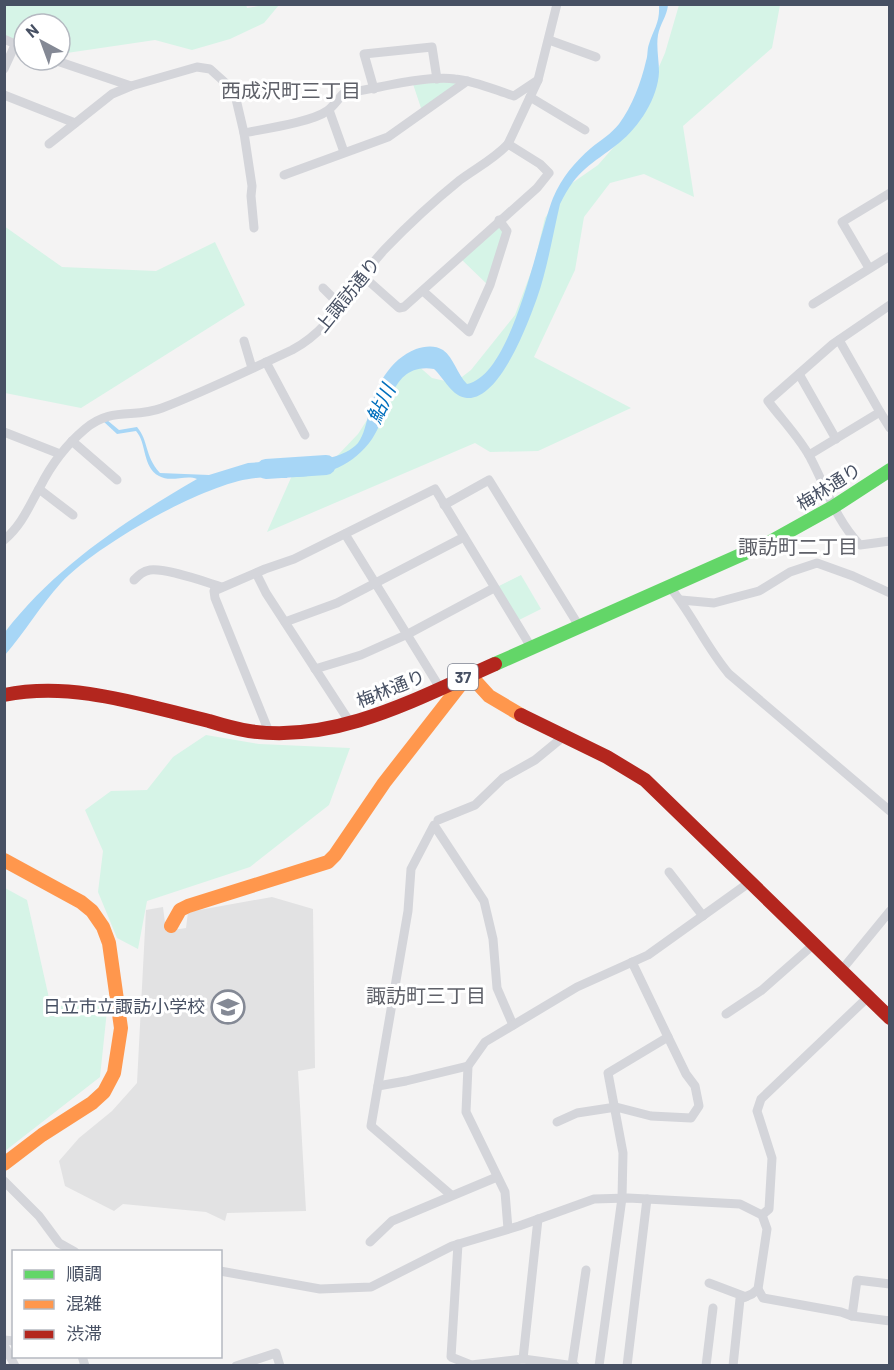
<svg xmlns="http://www.w3.org/2000/svg" width="894" height="1370" font-family="Barlow,'Noto Sans JP',sans-serif">
<style>
.education{fill:#e2e2e3}
.green{fill:#d6f4e7}
.water{fill:#a7d6f6}
.lines{fill:none;stroke-linecap:round;stroke-linejoin:round}
.river{stroke:#a7d6f6;stroke-width:20}
.street{stroke:#d4d5da;stroke-width:9}
.fast{stroke:#63d668;stroke-width:14}
.slow{stroke:#ff974d;stroke-width:14}
.jam{stroke:#b3261e;stroke-width:14}
.labels{text-anchor:middle;stroke-width:6;stroke-linejoin:round;paint-order:stroke}
.shield{fill:#fff;stroke:#7e8492;stroke-width:1.5}
.shield-label{font-size:16px;font-weight:bold;fill:#475063}
.street-label{font-size:18px;fill:#475063;stroke:#fff}
.poi-label{font-size:18px;fill:#475063;stroke:#fff;text-anchor:end}
.neighbourhood-label{font-size:20px;fill:#5e6068;stroke:#fff}
.water-label{font-size:20px;font-style:italic;fill:#006fbd;stroke:#fff}
</style>
<rect width="100%" height="100%" fill="#f4f3f3"/>
<polygon class="education" points="272,897 313,909 315,1068 298,1071 306,1211 227,1213 225,1221 206,1212 123,1204 114,1211 65,1186 59,1161 79,1138 112,1111 137,1083 146,910 163,907 166,931 186,928 188,912"/>
<g class="green">
<polygon points="246,4 247,8 264,5 279,5 264,23 230,39 192,50 155,40 60,54 60,24 24,24 24,44 5,38 5,5"/>
<polygon points="679,5 780,5 772,48 683,126 694,197 644,174 610,183 584,217 575,270 534,357 631,408 538,451 490,452 475,443 267,532 294,471 315,466 337,456 358,434 376,406 415,363 432,378 454,383 471,370 515,315 534,264 545,218 565,188 598,165 634,124 665,53"/>
<polygon points="467,81 422,111 413,84"/>
<polygon points="499,220 507,231 490,287 459,257"/>
<polygon points="4,226 62,267 156,271 215,242 245,305 81,408 5,393"/>
<polygon points="521,575 541,609 517,621 497,587"/>
<polygon points="206,735 259,744 350,748 329,805 250,867 147,901 138,949 117,938 98,892 103,851 85,810 111,791 147,790 173,757"/>
<polygon points="5,888 27,900 51,1007 108,1001 100,1077 5,1151"/>
</g>
<g class="water">
<path d="M 659,5 L 668,5 C 667,16 660,24 658,35 C 656,46 659,60 659,72 C 658,98 639,127 619,143 C 590,166 578,168 560,204 C 553,234 547,270 537,298 C 528,323 500,400 467,398 C 452,397 444,378 434,369 C 389,362 390,414 372,439 C 354,465 326,476 295,477 L 302,460 C 321,460 344,458 358,443 C 364,435 366,423 369,413 C 376,386 389,360 416,349 C 425,346 435,345 443,350 C 454,358 457,374 467,384 C 513,375 537,239 553,198 C 562,177 574,163 591,148 C 601,140 611,134 619,124 C 632,106 641,83 646,61 C 648,56 647,49 649,44 C 654,28 660,23 659,5 Z"/>
<path d="M 107,420 L 119,430 L 137,427 C 149,441 144,455 160,473 L 209,475 L 248,463 L 293,460 L 287,478 C 277,478 266,477 256,478 C 206,482 95,546 61,583 C 40,606 25,632 5,655 L 5,632 C 56,566 125,521 197,479 C 186,474 171,483 159,476 C 142,467 147,443 136,431 L 117,434 L 103,421 Z"/>
</g>
<g class="lines">
<polyline class="river" points="266,469 326,465"/>
<g class="street">
<polyline points="4,39 24,48"/>
<polyline points="549,40 596,57"/>
<polyline points="54,60 131,86"/>
<polyline points="4,69 15,45"/>
<polyline points="374,89 364,54 432,47 437,79"/>
<polyline points="4,95 75,123"/>
<polyline points="530,97 585,130"/>
<polyline points="329,110 344,152"/>
<polyline points="49,144 112,94 131,86 197,67 210,69 230,87 236,99 244,133"/>
<polyline points="284,175 388,137 467,81"/>
<path d="M 254,228 L 251,196 L 252,186 L 244,133 C 264,129 312,122 327,111 C 333,107 338,99 343,94 C 374,89 426,75 455,79 C 475,81 495,90 514,96 L 538,80"/>
<polyline points="869,268 842,222 890,193"/>
<polyline points="364,277 399,308 404,307 537,188 549,173 540,164 508,144"/>
<polyline points="323,288 341,306"/>
<polyline points="423,291 469,332 490,285 507,231 499,220"/>
<polyline points="813,304 890,256"/>
<path d="M 890,305 L 833,344 L 768,401 C 782,420 802,440 812,461 C 827,490 836,520 860,545 L 890,541"/>
<polyline points="244,341 252,368"/>
<polyline points="266,362 305,435"/>
<polyline points="799,374 836,439"/>
<polyline points="880,412 890,428"/>
<polyline points="4,432 60,454"/>
<polyline points="72,441 117,480"/>
<polyline points="809,455 880,412 839,340"/>
<polyline points="39,489 73,515"/>
<polyline points="444,505 489,480 579,626"/>
<polyline points="345,534 440,688"/>
<path d="M 4,540 C 22,525 29,506 40,487 C 51,465 66,445 85,429 C 112,406 134,419 162,408 C 206,391 249,370 292,350 C 334,328 353,283 385,249 C 408,225 434,201 460,180 C 476,168 494,159 508,144 L 538,80 L 557,4"/>
<polyline points="256,573 266,593 351,724"/>
<path d="M 134,580 C 139,575 143,571 150,570 C 167,568 205,582 222,587"/>
<path d="M 669,586 C 692,614 706,647 729,674 L 890,811"/>
<polyline points="681,600 714,603 759,591 790,572 817,563 853,576 890,593"/>
<polyline points="285,622 337,603 464,537"/>
<polyline points="315,669 361,655 408,634 494,588"/>
<polyline points="269,732 215,598 214,591 265,569 294,559 435,489 531,647"/>
<polyline points="438,820 475,805 503,778 535,760 563,737"/>
<polyline points="669,872 703,916"/>
<polyline points="840,972 890,911"/>
<polyline points="726,1014 762,990 813,945"/>
<polyline points="378,1086 406,1081 468,1066"/>
<polyline points="557,1122 577,1113 616,1107 651,1116 691,1118 699,1106 695,1086 686,1074 668,1037"/>
<polyline points="4,1181 39,1216 59,1243 75,1252"/>
<polyline points="451,1195 371,1126 408,911 411,869 434,825 484,901 493,939 497,988 513,1025"/>
<polyline points="762,1215 769,1209 772,1158 757,1111 761,1099 867,998"/>
<polyline points="508,1229 505,1192 466,1112 468,1066 485,1042 577,987 648,955 750,882"/>
<polyline points="370,1242 392,1221 497,1177"/>
<polyline points="458,1244 451,1357 471,1365 523,1359 538,1219"/>
<polyline points="220,1271 320,1289 371,1287 452,1246 519,1226 594,1199 628,1198 740,1204 762,1215 767,1229 758,1289 763,1298 841,1312 852,1316 890,1321"/>
<polyline points="709,1283 746,1297"/>
<polyline points="852,1316 857,1280 890,1284"/>
<polyline points="4,1340 14,1341"/>
<polyline points="4,1345 15,1366"/>
<polyline points="82,1356 85,1366"/>
<polyline points="523,1359 575,1366"/>
<polyline points="572,1365 586,1270"/>
<polyline points="236,1366 276,1353 280,1366"/>
<polyline points="599,1366 622,1198 623,1153 608,1073 668,1037 632,962"/>
<polyline points="627,1366 647,1199"/>
<polyline points="706,1366 713,1308"/>
<polyline points="733,1366 740,1299 752,1294 758,1289"/>
</g>
<polyline class="fast" points="495,664 770,542 833,507 890,470"/>
<g class="slow">
<polyline points="4,860 81,902 92,911 103,927 109,943 121,1028 114,1073 104,1092 92,1103 42,1135 4,1164"/>
<polyline points="171,926 180,910 188,906 328,862 335,855 384,783 469,674 489,696 521,715"/>
</g>
<g class="jam">
<path d="M 4,695 C 74,681 141,705 209,721 C 222,725 236,729 249,731 C 336,744 418,698 495,664"/>
<polyline points="521,715 607,757 645,780 890,1018"/>
</g>
</g>
<defs>
<g id="school-ring" transform="scale(1.725)"><circle r="9.5" fill="#fff" stroke="#848995" stroke-width="1.5"/><path d="M0-5L7-2L0 1L-7-2ZM-4 1L0 2.5L4 1V4Q0 6-4 4Z" fill="#848995"/></g>
</defs>
<g fill-rule="evenodd">
<use href="#school-ring" x="228" y="1007"/>
</g>
<g class="labels">
<rect class="shield" x="448" y="664" width="30" height="26" rx="4.5"/>
<g class="shield-label">
<text x="463" y="683">37</text>
</g>
<g class="street-label">
<text transform="translate(348 295) rotate(-51)" y="6">上諏訪通り</text>
<text transform="translate(829 487) rotate(-32)" y="6">梅林通り</text>
<text transform="translate(391 689) rotate(-22)" y="6">梅林通り</text>
</g>
<g class="poi-label">
<text x="205" y="1013">日立市立諏訪小学校</text>
</g>
<g class="neighbourhood-label">
<text x="291" y="98">西成沢町三丁目</text>
<text x="798" y="554">諏訪町二丁目</text>
<text x="426" y="1003">諏訪町三丁目</text>
</g>
<g class="water-label">
<text transform="translate(381 404) rotate(-65)" y="7">鮎川</text>
</g>
</g>
<rect width="894" height="1370" fill="none" stroke="#475063" stroke-width="12"/>
<rect x="12" y="1250" width="210" height="108" fill="#ffffff" stroke="#b5b9c1" stroke-width="1.5"/>
<rect x="24" y="1270" width="30" height="9" fill="#63d668" stroke="#b5b9c1" stroke-width="1.5"/>
<text x="66" y="1280" font-size="18" fill="#475063">順調</text>
<rect x="24" y="1300" width="30" height="9" fill="#ff974d" stroke="#b5b9c1" stroke-width="1.5"/>
<text x="66" y="1310" font-size="18" fill="#475063">混雑</text>
<rect x="24" y="1330" width="30" height="9" fill="#b3261e" stroke="#b5b9c1" stroke-width="1.5"/>
<text x="66" y="1340" font-size="18" fill="#475063">渋滞</text>
<g transform="translate(42 42) rotate(319)"><circle r="28" fill="#ffffff" stroke="#b5b9c1" stroke-width="1.5"/>
<path d="M0-4.5L10 22L0 15L-10 22Z" fill="#848995"/>
<text y="-9" font-size="16" font-weight="bold" text-anchor="middle" fill="#475063">N</text>
</g>
</svg>
